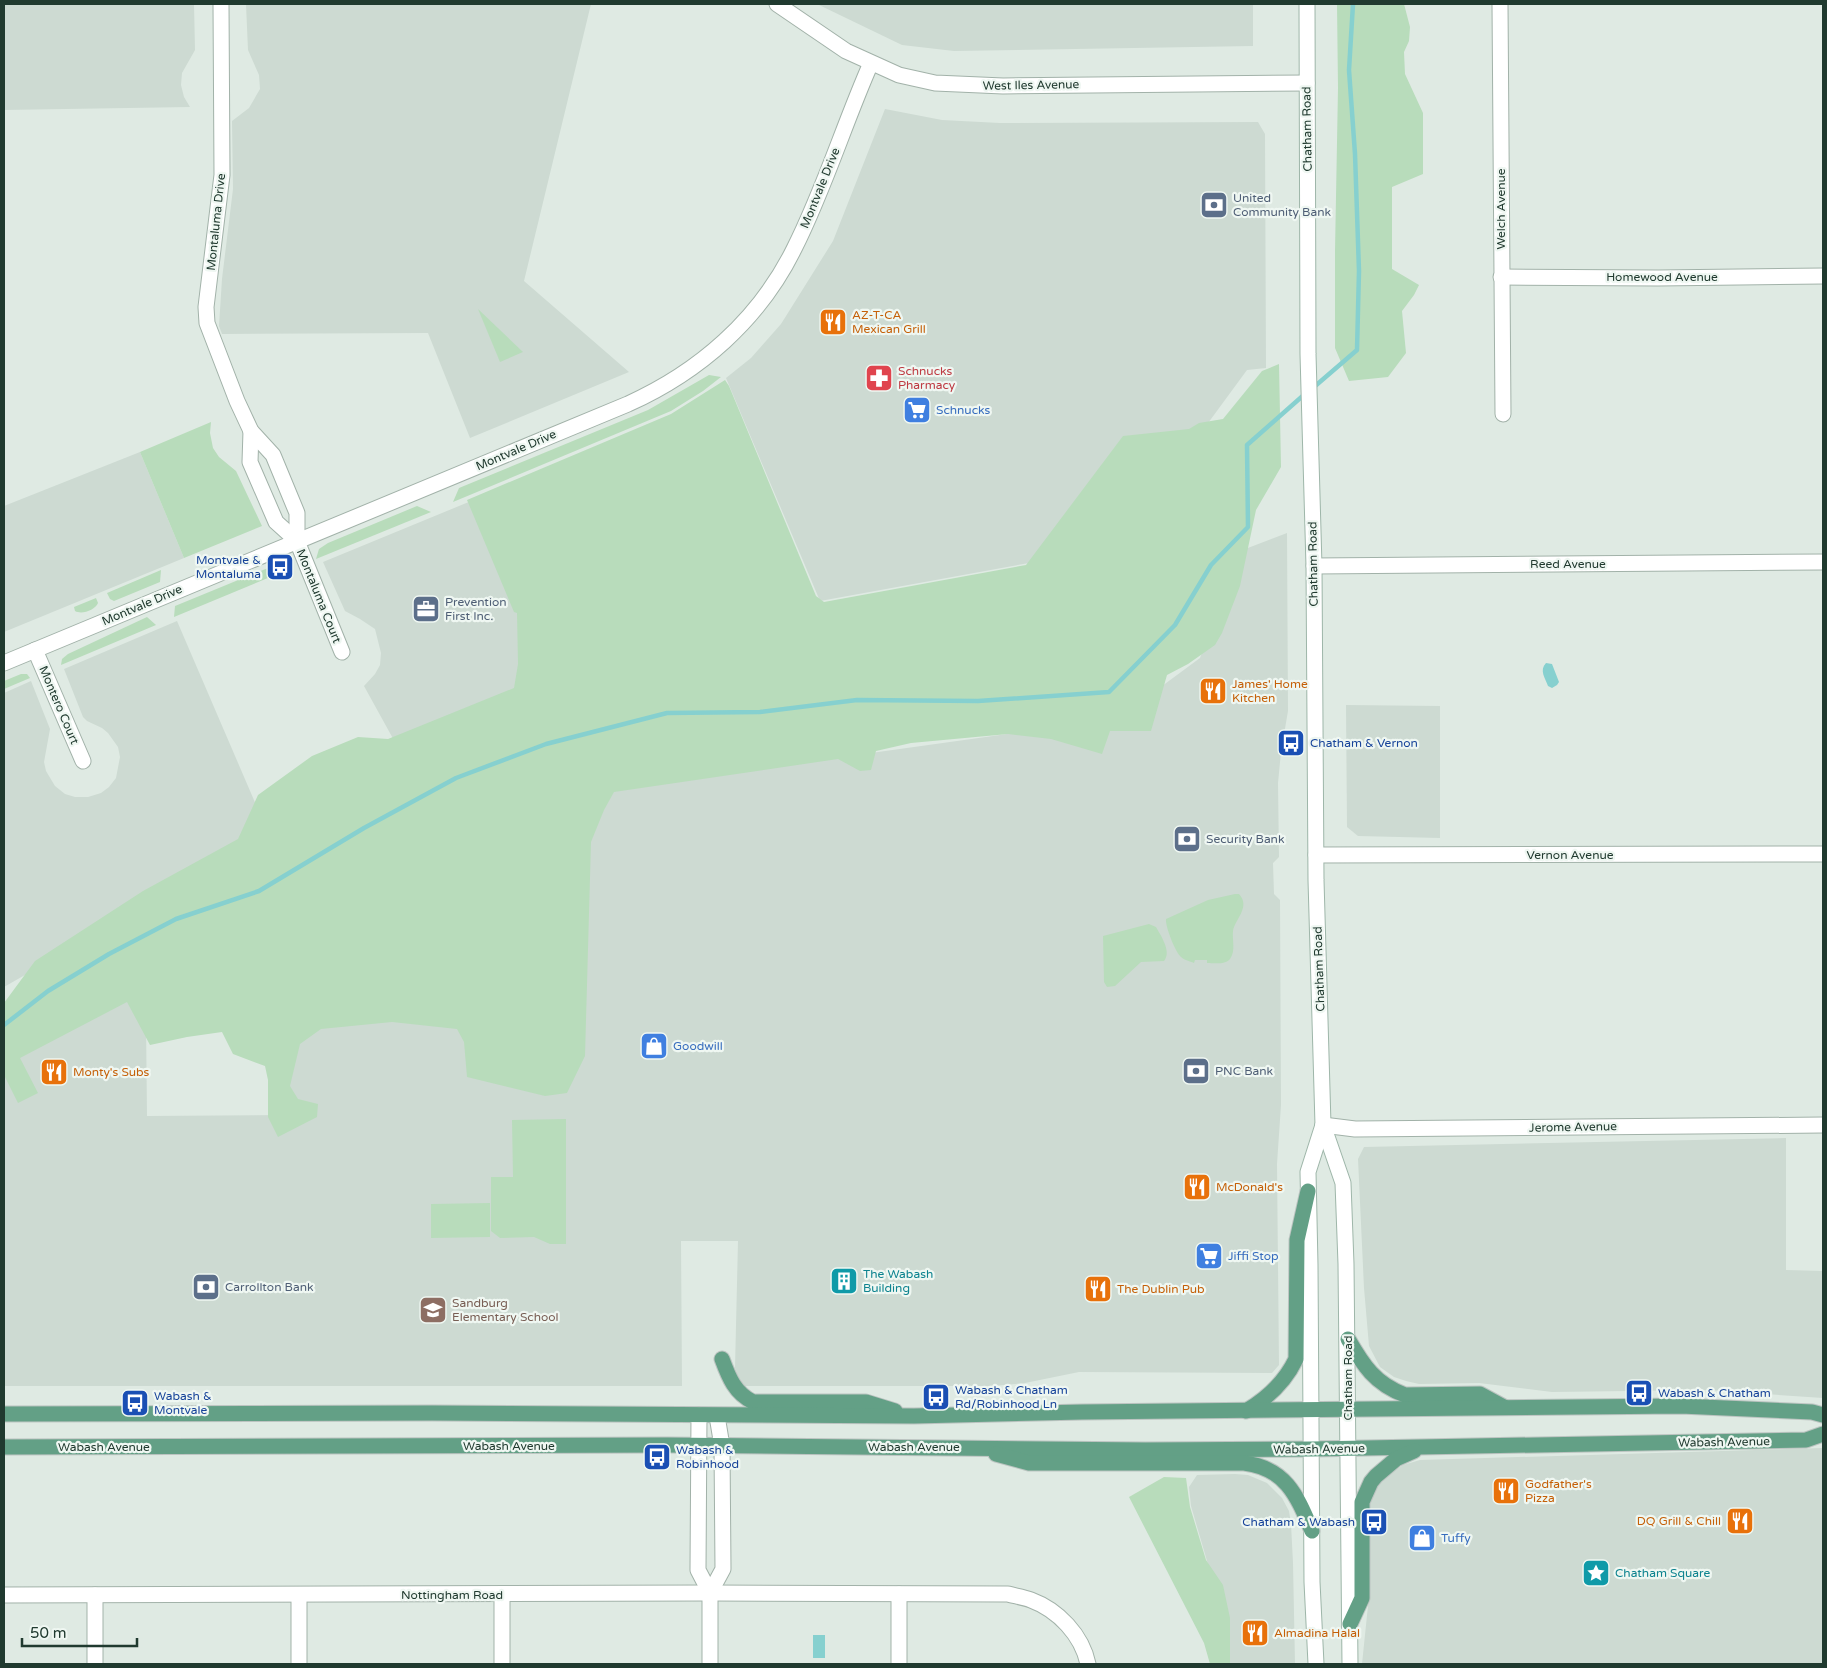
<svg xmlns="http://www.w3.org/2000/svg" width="1827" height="1668" font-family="'Varela Round',sans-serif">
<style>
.built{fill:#cddad2}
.green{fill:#b8dcbb}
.water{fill:#86d0cf}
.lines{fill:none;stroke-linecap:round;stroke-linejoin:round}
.stream{stroke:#86d0cf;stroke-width:4.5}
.minor-casing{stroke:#a2b2a9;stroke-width:17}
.tertiary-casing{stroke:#a2b2a9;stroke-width:17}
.secondary-casing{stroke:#9eb6a9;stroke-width:17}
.primary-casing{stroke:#bcc4c1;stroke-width:17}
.minor{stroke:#fff;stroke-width:15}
.tertiary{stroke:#fff;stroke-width:15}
.secondary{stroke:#fff;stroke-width:15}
.primary{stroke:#63a086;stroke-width:15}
.labels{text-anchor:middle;stroke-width:4.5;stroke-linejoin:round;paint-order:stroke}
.street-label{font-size:12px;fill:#203a2f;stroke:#eff7f2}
.service-label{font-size:12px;fill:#4e5e75;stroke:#eff7f2;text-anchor:start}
.food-label{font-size:12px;fill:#c56008;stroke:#eff7f2;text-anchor:start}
.health-label{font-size:12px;fill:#be3a42;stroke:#eff7f2;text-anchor:start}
.shop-label{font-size:12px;fill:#366cbe;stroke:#eff7f2;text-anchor:start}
.transit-label{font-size:12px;fill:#164399;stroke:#eff7f2;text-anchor:start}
.culture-label{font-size:12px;fill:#0d838f;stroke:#eff7f2;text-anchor:start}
.education-label{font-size:12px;fill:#785e54;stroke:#eff7f2;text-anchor:start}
</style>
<rect width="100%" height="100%" fill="#dfeae3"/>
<g class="built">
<polygon points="4,4 194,4 195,50 182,73 181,85 184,97 190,107 4,110"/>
<polygon points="246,4 591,4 524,281 629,372 470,438 428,333 222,334 219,326 222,279 233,189 232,121 249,108 260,89 259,75 248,50"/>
<polygon points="817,4 1253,4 1253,46 954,51 902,45"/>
<polygon points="885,109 942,120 1000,123 1258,122 1265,134 1266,368 1247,370 1200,434 1029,563 820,601 726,378 751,358 781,324 833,241"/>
<polygon points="140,452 184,558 4,632 4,506"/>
<polygon points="476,499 555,681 396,744 364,686 375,674 380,665 381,653 375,629 360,619 345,611 323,562"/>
<polygon points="1287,533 1288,711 1281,752 1278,783 1279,857 1273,863 1274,894 1280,900 1281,1105 1277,1164 1279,1365 1272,1373 1079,1372 1025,1383 993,1386 744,1386 740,1381 735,1368 738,1241 681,1241 682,1386 4,1386 4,1056 124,987 146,1022 147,1116 285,1115 283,1003 571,792 871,753 1029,731 1135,706 1200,658 1240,551"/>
<polygon points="177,621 269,835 4,987 4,693 31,681 50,729 44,762 46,771 55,786 65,794 75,797 88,797 101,793 109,787 116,778 120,757 118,747 108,733 102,728 87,721 83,717 64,669"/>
<polygon points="1346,705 1440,706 1440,838 1358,836 1347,827"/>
<polygon points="1786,1138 1786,1270 1823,1271 1823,1398 1707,1390 1552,1392 1479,1383 1419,1384 1406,1381 1394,1377 1380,1367 1369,1346 1364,1288 1358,1159 1364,1147"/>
<polygon points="1823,1448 1823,1664 1362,1664 1369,1596 1369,1505 1377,1487 1390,1474 1403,1465 1420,1460"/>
<polygon points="1235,1474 1248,1475 1267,1483 1282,1498 1289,1511 1291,1524 1293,1563 1295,1664 1227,1664 1212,1578 1191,1506 1189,1487 1197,1475"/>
</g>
<g class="green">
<polygon points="1337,4 1404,4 1410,27 1409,41 1404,52 1405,74 1423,113 1423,174 1392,187 1392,269 1419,285 1414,295 1402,311 1406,353 1388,377 1349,381 1335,348 1335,251 1338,88"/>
<polygon points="478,309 523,352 500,362"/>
<polygon points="1279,364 1281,467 1256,510 1240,586 1222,633 1215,645 1188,664 1167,675 1151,731 1110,731 1102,754 1051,739 1008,734 911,743 876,751 871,770 860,771 838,759 614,792 604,810 591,842 585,1056 567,1093 545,1096 467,1077 464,1042 457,1029 392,1022 321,1029 300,1044 290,1086 298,1099 318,1104 317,1117 278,1137 268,1117 268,1080 265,1066 233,1054 222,1032 187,1037 150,1045 127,1002 20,1058 38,1093 18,1103 4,1075 4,1003 35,961 143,891 238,839 258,795 312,756 358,737 388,739 514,688 518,664 517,613 514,612 467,500 671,414 725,380 729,386 816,596 824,602 1026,565 1123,436 1189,429 1199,423 1223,419 1262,371"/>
<polygon points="709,375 721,377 703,391 671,411 453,502 459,488 648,410"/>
<polygon points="211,422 210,433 213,448 219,457 236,471 262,526 184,558 140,452"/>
<polygon points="417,506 431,512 316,559 319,549 328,543"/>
<polygon points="280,563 287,564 292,568 174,617 175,606"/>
<polygon points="161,570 160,582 114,601 110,599 107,593"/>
<path d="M 96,598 L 98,603 C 95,610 82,615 75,611 L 74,607 Z"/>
<polygon points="147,617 156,625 61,665 62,659 68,654"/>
<polygon points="21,674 27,674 30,678 4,689 4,681"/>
<path d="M 1235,894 L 1239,894 C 1251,907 1235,919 1233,931 C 1232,940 1236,951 1230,959 C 1225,965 1214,963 1207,963 L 1207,960 L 1195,960 L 1194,963 C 1190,961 1183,960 1180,956 C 1175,951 1165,926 1166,919 L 1208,900 Z"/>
<path d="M 1149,924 L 1156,927 C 1161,936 1172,952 1164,961 L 1141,962 L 1115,986 L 1107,987 L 1104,982 L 1103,936 Z"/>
<polygon points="566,1119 566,1244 550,1244 534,1237 500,1238 491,1231 491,1177 513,1177 512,1120"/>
<polygon points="490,1203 490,1237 431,1238 431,1204"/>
<polygon points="1164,1477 1186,1478 1190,1507 1206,1560 1223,1585 1230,1618 1230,1664 1210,1664 1204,1643 1129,1497"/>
</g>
<g class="water">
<path d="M 1546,663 L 1552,664 L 1559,682 L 1557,685 L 1552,688 L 1548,686 C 1545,678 1539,670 1546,663 Z"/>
<rect x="813" y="1635" width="12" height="23"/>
</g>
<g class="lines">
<g class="stream">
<polyline points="1314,387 1357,350 1359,271 1355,154 1349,70 1353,4"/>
<polyline points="4,1025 48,991 109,954 176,919 259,891 364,828 456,778 546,744 667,713 760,712 857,700 978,701 1109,692 1175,625 1211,565 1248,527 1247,445 1306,393"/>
</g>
<g class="minor-casing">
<g id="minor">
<polyline points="221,4 222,175 206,307 207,323 237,401 251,431 273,455 297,513 297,541 342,652"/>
<polyline points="1500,4 1503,414"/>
<polyline points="1501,277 1658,278 1823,276"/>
<polyline points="251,431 250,462 276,522 297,541"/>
<polyline points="1314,566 1823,562"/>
<polyline points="35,650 83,761"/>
<polyline points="1316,855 1823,854"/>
<polyline points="1323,1125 1355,1129 1823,1125"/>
<polyline points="699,1415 698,1570 710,1593 710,1664"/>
<polyline points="710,1593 723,1569 722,1446 717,1416"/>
<path d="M 4,1595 L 710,1593 L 1008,1594 C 1015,1596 1023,1597 1031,1600 C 1058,1610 1082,1635 1088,1664"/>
<polyline points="95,1595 95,1664"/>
<polyline points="299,1595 299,1664"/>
<polyline points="502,1595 502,1664"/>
<polyline points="899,1664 899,1594"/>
</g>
</g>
<g class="tertiary-casing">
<g id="tertiary">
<polyline points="777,4 846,51 899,75 935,83 1003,86 1307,83"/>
<path d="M 4,663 L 628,404 C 699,372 759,320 794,249 C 824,190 844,124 871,63"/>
</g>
</g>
<g class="secondary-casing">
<g id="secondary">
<polyline points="1307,4 1308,354 1314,566 1316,880 1323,1125 1343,1183 1346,1264 1350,1664"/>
<polyline points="1316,1664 1312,1582 1310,1265 1308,1172 1323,1125"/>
</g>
</g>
<g class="primary-casing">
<g id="primary">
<path d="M 1348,1339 C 1363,1365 1375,1384 1405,1395 L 1480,1394 L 1504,1407"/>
<path d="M 722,1359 C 729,1378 735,1393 753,1402 L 866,1402 L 895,1411"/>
<path d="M 1246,1411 C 1268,1398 1285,1382 1296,1359 L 1297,1240 L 1308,1191"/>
<polyline points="4,1414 432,1413 914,1416 1082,1412 1681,1406 1812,1412 1823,1415"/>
<polyline points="4,1447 668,1445 1145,1450 1312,1449 1806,1440 1823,1434"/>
<path d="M 996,1454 L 1029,1463 L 1244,1463 C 1286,1468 1297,1496 1312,1531"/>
<polyline points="1350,1624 1362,1598 1362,1502 1371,1482 1376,1476 1396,1459 1414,1451"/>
</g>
</g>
<use href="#minor" class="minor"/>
<use href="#tertiary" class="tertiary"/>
<use href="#secondary" class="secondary"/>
<use href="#primary" class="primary"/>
</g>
<defs>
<g id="bank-square" transform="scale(1.4375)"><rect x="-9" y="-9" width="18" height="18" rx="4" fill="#5c6f8a" stroke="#eff7f2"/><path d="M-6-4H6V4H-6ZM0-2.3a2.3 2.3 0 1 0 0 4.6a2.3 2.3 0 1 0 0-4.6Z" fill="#fff"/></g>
<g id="restaurant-square" transform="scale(1.4375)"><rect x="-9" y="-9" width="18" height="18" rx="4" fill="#e8710a" stroke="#eff7f2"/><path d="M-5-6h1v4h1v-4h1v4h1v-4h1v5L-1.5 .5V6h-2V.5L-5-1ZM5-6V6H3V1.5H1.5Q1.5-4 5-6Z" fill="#fff"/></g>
<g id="pharmacy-square" transform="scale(1.4375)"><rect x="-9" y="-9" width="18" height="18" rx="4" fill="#e0444e" stroke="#eff7f2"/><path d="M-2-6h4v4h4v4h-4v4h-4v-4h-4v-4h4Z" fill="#fff"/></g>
<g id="supermarket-square" transform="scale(1.4375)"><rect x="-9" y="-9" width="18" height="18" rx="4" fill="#3f7fe0" stroke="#eff7f2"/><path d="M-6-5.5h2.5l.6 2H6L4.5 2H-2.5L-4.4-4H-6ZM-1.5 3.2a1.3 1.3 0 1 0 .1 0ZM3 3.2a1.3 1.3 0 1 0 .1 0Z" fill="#fff"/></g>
<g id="bus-square" transform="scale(1.4375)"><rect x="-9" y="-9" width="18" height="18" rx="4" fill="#1a4fb4" stroke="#eff7f2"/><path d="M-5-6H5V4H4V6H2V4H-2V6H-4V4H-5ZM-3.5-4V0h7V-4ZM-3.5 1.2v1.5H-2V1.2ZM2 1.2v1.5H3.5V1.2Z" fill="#fff"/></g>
<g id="office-square" transform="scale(1.4375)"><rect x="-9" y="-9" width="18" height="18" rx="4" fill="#5c6f8a" stroke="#eff7f2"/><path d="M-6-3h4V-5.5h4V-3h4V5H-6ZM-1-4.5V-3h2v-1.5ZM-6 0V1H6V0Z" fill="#fff"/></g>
<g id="shop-square" transform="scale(1.4375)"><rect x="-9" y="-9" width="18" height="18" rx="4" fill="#3f7fe0" stroke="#eff7f2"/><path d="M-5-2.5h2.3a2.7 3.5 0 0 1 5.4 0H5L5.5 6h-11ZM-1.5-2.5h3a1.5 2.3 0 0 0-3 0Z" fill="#fff"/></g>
<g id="building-square" transform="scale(1.4375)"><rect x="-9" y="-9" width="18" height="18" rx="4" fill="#0f9aa8" stroke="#eff7f2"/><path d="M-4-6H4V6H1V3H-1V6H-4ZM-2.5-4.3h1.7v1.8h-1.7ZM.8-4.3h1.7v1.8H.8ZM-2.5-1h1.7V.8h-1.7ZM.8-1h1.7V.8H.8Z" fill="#fff"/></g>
<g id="school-square" transform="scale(1.4375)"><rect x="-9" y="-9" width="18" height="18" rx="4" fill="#8d6e63" stroke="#eff7f2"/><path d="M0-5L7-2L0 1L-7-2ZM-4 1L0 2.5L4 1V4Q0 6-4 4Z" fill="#fff"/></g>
<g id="sight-square" transform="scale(1.4375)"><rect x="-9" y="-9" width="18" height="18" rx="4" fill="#0f9aa8" stroke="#eff7f2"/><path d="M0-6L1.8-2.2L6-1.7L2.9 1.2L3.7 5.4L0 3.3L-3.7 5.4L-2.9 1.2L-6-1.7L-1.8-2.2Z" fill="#fff"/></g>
</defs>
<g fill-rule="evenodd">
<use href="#bank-square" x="1214" y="205"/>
<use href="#restaurant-square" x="833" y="322"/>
<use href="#pharmacy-square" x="879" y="378"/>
<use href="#supermarket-square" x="917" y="410"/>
<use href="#bus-square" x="280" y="567"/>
<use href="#office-square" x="426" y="609"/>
<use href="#restaurant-square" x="1213" y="691"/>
<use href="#bus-square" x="1291" y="743"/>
<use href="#bank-square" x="1187" y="839"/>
<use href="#shop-square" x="654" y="1046"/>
<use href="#bank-square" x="1196" y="1071"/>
<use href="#restaurant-square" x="54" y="1072"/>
<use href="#restaurant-square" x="1197" y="1187"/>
<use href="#supermarket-square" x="1209" y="1256"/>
<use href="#building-square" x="844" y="1281"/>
<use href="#bank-square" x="206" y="1287"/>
<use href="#restaurant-square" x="1098" y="1289"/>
<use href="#school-square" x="433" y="1310"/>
<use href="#bus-square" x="1639" y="1393"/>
<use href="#bus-square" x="936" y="1397"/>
<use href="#bus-square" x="135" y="1403"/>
<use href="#bus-square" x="657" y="1457"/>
<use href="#restaurant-square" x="1506" y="1491"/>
<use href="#restaurant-square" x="1740" y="1521"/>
<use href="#bus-square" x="1374" y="1522"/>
<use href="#shop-square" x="1422" y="1538"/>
<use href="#sight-square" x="1596" y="1573"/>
<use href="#restaurant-square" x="1255" y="1633"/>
</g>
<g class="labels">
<g class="street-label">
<text transform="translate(1031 85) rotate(-1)" y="4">West Iles Avenue</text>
<text transform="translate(1307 129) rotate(-91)" y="4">Chatham Road</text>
<text transform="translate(820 188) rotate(-68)" y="4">Montvale Drive</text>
<text transform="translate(1501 209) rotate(-90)" y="4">Welch Avenue</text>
<text transform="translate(216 222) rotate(-84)" y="4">Montaluma Drive</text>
<text x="1662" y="281">Homewood Avenue</text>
<text transform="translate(516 450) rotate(-23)" y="4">Montvale Drive</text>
<text transform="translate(1313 564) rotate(-91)" y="4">Chatham Road</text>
<text x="1568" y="568">Reed Avenue</text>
<text transform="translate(319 596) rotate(68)" y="4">Montaluma Court</text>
<text transform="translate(142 605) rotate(-23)" y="4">Montvale Drive</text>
<text transform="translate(59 705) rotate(67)" y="4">Montero Court</text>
<text x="1570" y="859">Vernon Avenue</text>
<text transform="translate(1319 969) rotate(-92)" y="4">Chatham Road</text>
<text transform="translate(1573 1127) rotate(-1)" y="4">Jerome Avenue</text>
<text transform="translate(1348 1378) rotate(-90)" y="4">Chatham Road</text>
<text transform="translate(1724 1442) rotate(-1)" y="4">Wabash Avenue</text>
<text x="509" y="1450">Wabash Avenue</text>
<text x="104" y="1451">Wabash Avenue</text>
<text x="914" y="1451">Wabash Avenue</text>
<text transform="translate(1319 1449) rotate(-1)" y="4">Wabash Avenue</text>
<text x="452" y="1599">Nottingham Road</text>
</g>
<g class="service-label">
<text x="1233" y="202">United<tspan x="1233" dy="14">Community Bank</tspan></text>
<text x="445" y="606">Prevention<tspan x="445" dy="14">First Inc.</tspan></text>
<text x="1206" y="843">Security Bank</text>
<text x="1215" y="1075">PNC Bank</text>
<text x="225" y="1291">Carrollton Bank</text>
</g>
<g class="food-label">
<text x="852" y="319">AZ-T-CA<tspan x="852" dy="14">Mexican Grill</tspan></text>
<text x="1232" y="688">James' Home<tspan x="1232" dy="14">Kitchen</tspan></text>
<text x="73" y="1076">Monty's Subs</text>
<text x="1216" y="1191">McDonald's</text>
<text x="1117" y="1293">The Dublin Pub</text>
<text x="1525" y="1488">Godfather's<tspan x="1525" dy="14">Pizza</tspan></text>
<text x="1721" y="1525" text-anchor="end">DQ Grill &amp; Chill</text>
<text x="1274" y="1637">Almadina Halal</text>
</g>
<g class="health-label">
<text x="898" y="375">Schnucks<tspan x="898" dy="14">Pharmacy</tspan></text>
</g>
<g class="shop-label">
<text x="936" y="414">Schnucks</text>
<text x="673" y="1050">Goodwill</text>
<text x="1228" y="1260">Jiffi Stop</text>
<text x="1441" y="1542">Tuffy</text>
</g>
<g class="transit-label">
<text x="261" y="564" text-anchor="end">Montvale &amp;<tspan x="261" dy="14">Montaluma</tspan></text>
<text x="1310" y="747">Chatham &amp; Vernon</text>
<text x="955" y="1394">Wabash &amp; Chatham<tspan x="955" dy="14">Rd/Robinhood Ln</tspan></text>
<text x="1658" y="1397">Wabash &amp; Chatham</text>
<text x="154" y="1400">Wabash &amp;<tspan x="154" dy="14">Montvale</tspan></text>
<text x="676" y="1454">Wabash &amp;<tspan x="676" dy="14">Robinhood</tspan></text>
<text x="1355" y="1526" text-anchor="end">Chatham &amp; Wabash</text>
</g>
<g class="culture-label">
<text x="863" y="1278">The Wabash<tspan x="863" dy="14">Building</tspan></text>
<text x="1615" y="1577">Chatham Square</text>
</g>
<g class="education-label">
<text x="452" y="1307">Sandburg<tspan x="452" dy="14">Elementary School</tspan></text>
</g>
</g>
<rect width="1827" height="1668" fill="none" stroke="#203a2f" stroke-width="10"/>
<path d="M22 1638v8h115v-8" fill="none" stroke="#203a2f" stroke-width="2.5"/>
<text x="30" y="1638" font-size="15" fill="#203a2f" stroke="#eff7f2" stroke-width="4" paint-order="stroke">50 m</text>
</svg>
